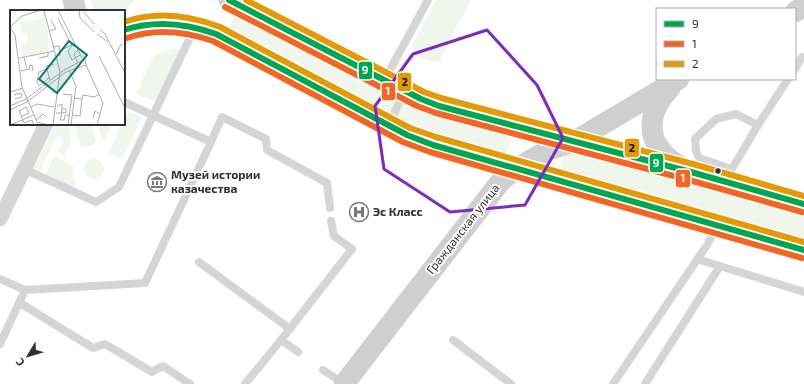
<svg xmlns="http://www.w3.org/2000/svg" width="804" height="384" font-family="'Exo 2',sans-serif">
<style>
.green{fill:#f1f6ed}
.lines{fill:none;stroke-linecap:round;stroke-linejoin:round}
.service{stroke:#d5d5d5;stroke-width:8}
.minor{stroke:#d5d5d5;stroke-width:15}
.secondary{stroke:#cfcfcf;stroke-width:21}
.bus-1-casing{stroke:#fff;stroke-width:9}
.bus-2-casing{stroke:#fff;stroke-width:9}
.bus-3-casing{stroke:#fff;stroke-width:9}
.bus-1{stroke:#00a651;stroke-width:6}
.bus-2{stroke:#f26522;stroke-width:6}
.bus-3{stroke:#e39a05;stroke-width:6}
.marked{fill:none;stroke:#7b2cbf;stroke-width:3;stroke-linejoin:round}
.bus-dot{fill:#313131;stroke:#fff;stroke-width:1.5}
.labels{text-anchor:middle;stroke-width:4;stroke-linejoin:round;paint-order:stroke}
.poi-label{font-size:12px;font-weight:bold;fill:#313131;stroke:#fff;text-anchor:start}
.street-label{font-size:12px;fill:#313131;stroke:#fff}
.inset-road{fill:none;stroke:#adadad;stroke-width:1}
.view{fill:#0f766e;fill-opacity:0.15;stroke:#0f766e;stroke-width:2}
.inset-edge{fill:none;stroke:#313131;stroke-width:2}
.line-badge{stroke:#fff;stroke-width:1.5}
.badge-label{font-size:11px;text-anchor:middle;font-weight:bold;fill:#fff}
.pale-badge-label{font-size:11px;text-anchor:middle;font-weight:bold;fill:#111}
</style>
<rect width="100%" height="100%" fill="#fff"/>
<g class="green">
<polygon points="91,0 135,0 123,11 95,11 93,8"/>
<path d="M 436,0 L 471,0 L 439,61 C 427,63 415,58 412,46 Z"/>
<path d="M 237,11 L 510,134 C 512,143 509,150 503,157 L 434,138 L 227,32 Z"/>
<polygon points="176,48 180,49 157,103 136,94 154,55"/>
<polygon points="128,111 142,117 122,159 109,152 122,124 124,124 124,120"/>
<polygon points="56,124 68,124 71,143 64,155 58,151 64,139 58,135 40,171 34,167"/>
<polygon points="74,124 92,124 96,140 93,146 81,147"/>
<polygon points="98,124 112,124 105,140 101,138"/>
<polygon points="573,151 804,216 804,244 567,176 561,168 564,155"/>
<polygon points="54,156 73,166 72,174 76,184 74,189 45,176"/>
<circle cx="94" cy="169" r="10"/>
</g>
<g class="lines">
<g class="service">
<polyline points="795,69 802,57"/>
<polyline points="386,81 391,68 428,0"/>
<polyline points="389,124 405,91"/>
<polyline points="211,142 222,117 266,139 267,150 327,183 330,208"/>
<polyline points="24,169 96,202 119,187 194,29"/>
<polyline points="732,169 699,158 696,151 695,139 716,119 736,114 758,125"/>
<polyline points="729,174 758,125 788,79"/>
<polyline points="697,259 804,292"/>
<polyline points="199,262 290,329"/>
<polyline points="0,279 25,290 0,344"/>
<polyline points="25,290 145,283 211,142 124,102"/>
<polyline points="20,303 93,348 105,344 152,372 163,366 190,384"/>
<polyline points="453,340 511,384"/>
<polyline points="298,352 281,340 352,249 334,236 331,221"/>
<polyline points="323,370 343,383"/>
<polyline points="245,384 281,340"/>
<polyline points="613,384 707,245 717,226"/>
<polyline points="645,384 720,266"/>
</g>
<polyline class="minor" points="0,219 46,124"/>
<g class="secondary">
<polyline points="73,0 76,11"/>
<polyline points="229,0 421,99 439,106 573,142 691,172 804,204"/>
<polyline points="795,12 804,6"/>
<path d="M 124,30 C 153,18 188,23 216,34 L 407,135 L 433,145 L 804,250"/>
<path d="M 670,88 C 643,117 646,148 682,167"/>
<polyline points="344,384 501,181 517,168 546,151 573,142 679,79"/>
</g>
<g class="bus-1-casing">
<g id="bus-1">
<polyline points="229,0 421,99 439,106 691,172 804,204"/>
<path d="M 124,30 C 155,20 185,23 216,34 L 407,135 L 433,145 L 804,250"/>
</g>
</g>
<g class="bus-2-casing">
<g id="bus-2">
<polyline points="225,7 417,106 436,113 689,180 802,212"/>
<path d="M 127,38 C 156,28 184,31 213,41 L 403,142 L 430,152 L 802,258"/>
</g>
</g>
<g class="bus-3-casing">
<g id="bus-3">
<polyline points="246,0 424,92 441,98 693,164 804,196"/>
<path d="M 124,22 C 156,11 189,15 220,27 L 410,128 L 436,137 L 804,242"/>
</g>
</g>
<use href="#bus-1" class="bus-1"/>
<use href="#bus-2" class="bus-2"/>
<use href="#bus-3" class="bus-3"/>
</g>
<path class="marked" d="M 487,30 L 537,85 L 563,138 L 525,205 L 450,212 L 384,169 L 375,106 L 413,54 Z"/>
<defs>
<g id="museum-ring" transform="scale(1)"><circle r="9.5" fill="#fff" stroke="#797979" stroke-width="1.5"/><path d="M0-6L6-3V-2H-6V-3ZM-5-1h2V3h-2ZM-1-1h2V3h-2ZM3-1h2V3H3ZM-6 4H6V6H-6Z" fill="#797979"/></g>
<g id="hospital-ring" transform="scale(1)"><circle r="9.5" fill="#fff" stroke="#797979" stroke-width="1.5"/><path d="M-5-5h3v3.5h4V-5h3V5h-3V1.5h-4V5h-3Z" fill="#797979"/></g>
</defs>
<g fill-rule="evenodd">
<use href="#museum-ring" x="157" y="182"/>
<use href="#hospital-ring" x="359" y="212"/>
</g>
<circle class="bus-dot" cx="718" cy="171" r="3.5"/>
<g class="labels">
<g class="poi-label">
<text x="171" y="179">Музей истории<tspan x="171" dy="14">казачества</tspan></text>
<text x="373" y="216">Эс Класс</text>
</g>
<g class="street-label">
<text transform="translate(463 229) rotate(-52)" y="4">Гражданская улица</text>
</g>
</g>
<g transform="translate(10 10)">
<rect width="115" height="115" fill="#fff"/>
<path d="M 34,0 L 38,21 L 39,42 L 13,47 L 11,34 L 17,34 L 18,27 L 17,24 L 12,23 L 10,12 L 33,8 L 33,1 L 19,4 Z" fill="#f1f6ed"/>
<path class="inset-road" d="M 31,0 L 12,6 L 0,17 L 5,25 L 12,77 L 27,112 L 38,115M 34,0 L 50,62 L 43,115M 48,0 L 72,48M 69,0 L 70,8 L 84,22M 74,2 L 84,14M 48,8 L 62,36 L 65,34M 90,19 L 95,24 L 115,63M 39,21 L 46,19 L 41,10M 87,24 L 98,32M 62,36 L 58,41 L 62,50 L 70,45M 43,37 L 49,36 L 50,46M 51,40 L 62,35M 68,40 L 64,44 L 68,53M 106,44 L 112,33M 89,46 L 115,98M 14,47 L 17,59M 9,48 L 45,41M 29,48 L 38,46 L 38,43M 76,55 L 93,93 L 87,115M 59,60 L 66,76 L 61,115M 10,61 L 20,59 L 19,56 L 22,55 L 23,61M 40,70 L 36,56 L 44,54M 29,75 L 27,72 L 29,62 L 36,59M 29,76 L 39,68M 0,82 L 13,78M 53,84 L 62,85 L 58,115M 4,85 L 11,83 L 12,87 L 5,89M 72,89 L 73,85 L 84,87 L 90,84M 0,96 L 16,89 L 54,60 L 75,49 L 76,55 L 56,62 L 17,92 L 0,100M 47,96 L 52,94 L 52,99 L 51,102 L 56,103 L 56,99 L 52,99M 21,97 L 27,94 L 44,97M 9,100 L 14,113 L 22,110 L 24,115M 9,101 L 16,97 L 19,103 L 12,106M 46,103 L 52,103 L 50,110 L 54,110 L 55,105 L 60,105M 62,105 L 70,106 L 72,89 L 64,88M 83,108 L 85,101 L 90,104M 26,110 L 33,104 L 36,107M 0,115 L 24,105"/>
<path class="view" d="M 59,31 L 77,45 L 47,83 L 29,69 Z"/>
<rect width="115" height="115" class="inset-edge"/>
</g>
<g class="line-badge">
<rect x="358" y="61" width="15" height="19" rx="4" fill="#00a651"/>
<rect x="397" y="72" width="15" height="20" rx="4" fill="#e39a05"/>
<rect x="381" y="82" width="15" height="19" rx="4" fill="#f26522"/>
<rect x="624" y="138" width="16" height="20" rx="4" fill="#e39a05"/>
<rect x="649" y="153" width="15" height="20" rx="4" fill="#00a651"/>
<rect x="675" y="169" width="16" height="19" rx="4" fill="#f26522"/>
</g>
<g class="badge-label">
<text x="365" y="74">9</text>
<text x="388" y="95">1</text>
<text x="656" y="167">9</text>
<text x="683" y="182">1</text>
</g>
<g class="pale-badge-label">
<text x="405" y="86">2</text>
<text x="632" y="152">2</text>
</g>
<rect x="656" y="8" width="140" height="72" fill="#ffffff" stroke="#adadad"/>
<rect x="664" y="21" width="20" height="6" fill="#00a651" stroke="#adadad"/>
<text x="692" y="28" font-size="12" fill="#313131">9</text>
<rect x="664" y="41" width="20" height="6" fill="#f26522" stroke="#adadad"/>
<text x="692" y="48" font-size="12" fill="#313131">1</text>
<rect x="664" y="61" width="20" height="6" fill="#e39a05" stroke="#adadad"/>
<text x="692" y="68" font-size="12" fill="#313131">2</text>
<g transform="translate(28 356) rotate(232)" stroke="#ffffff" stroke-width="3" paint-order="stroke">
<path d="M0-3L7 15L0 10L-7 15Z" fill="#313131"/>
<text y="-6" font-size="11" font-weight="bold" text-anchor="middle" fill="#313131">С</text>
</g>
</svg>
